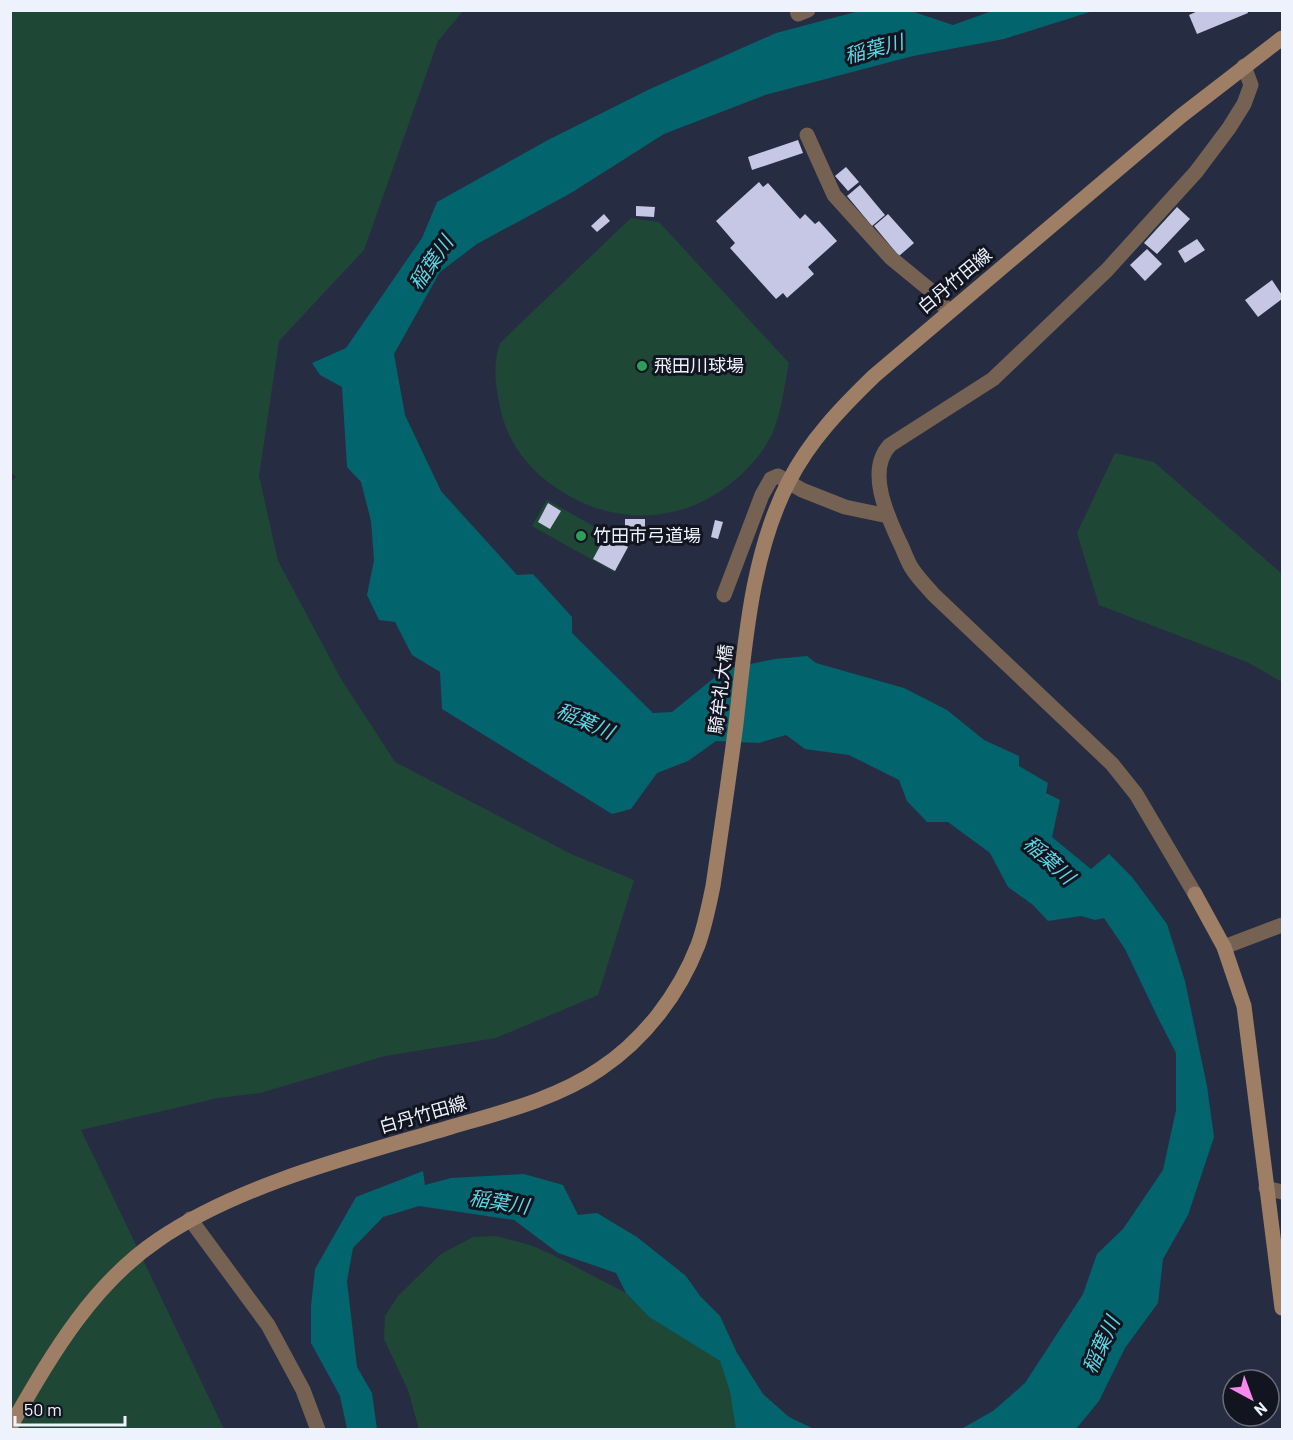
<svg xmlns="http://www.w3.org/2000/svg" width="1293" height="1440" font-family="Barlow,'Noto Sans JP',sans-serif">
<style>
.green{fill:#1f4736}
.water{fill:#02646d}
.building{fill:#c6c7e4}
.lines{fill:none;stroke-linecap:round;stroke-linejoin:round}
.street{stroke:#766253;stroke-width:15}
.secondary{stroke:#9f7e66;stroke-width:15}
.leisure-dot{fill:#2e9e5b;stroke:#12151f;stroke-width:2}
.labels{text-anchor:middle;stroke-width:6;stroke-linejoin:round;paint-order:stroke}
.street-label{font-size:18px;fill:#eef2fd;stroke:#12151f}
.poi-label{font-size:18px;fill:#eef2fd;stroke:#12151f;text-anchor:start}
.water-label{font-size:20px;font-style:italic;fill:#5dd5e2;stroke:#12151f}
</style>
<rect width="100%" height="100%" fill="#262d42"/>
<g class="green">
<polygon points="11,11 463,11 438,41 364,250 279,341 259,476 278,561 341,679 395,762 571,854 634,880 598,995 496,1038 385,1056 260,1093 218,1098 81,1130 224,1429 11,1429 10,482 16,477 11,472"/>
<path d="M 631,218 L 659,222 L 789,363 C 784,386 782,412 772,434 C 764,451 749,468 735,480 C 684,524 614,527 558,489 C 527,469 505,439 499,402 C 495,382 493,363 500,343 Z"/>
<polygon points="1115,453 1154,462 1282,574 1282,682 1247,662 1099,605 1077,533"/>
<polygon points="547,500 629,546 614,572 532,526"/>
<polygon points="496,1236 530,1245 551,1254 626,1293 649,1317 720,1361 730,1392 737,1429 419,1429 408,1390 384,1339 385,1316 398,1296 441,1254 473,1237"/>
</g>
<g class="water">
<polygon points="859,11 911,11 953,25 992,11 1093,11 1004,39 913,56 765,95 664,134 571,193 477,244 440,272 394,354 405,415 441,491 517,575 533,574 572,617 572,633 653,713 672,712 725,669 775,659 807,656 816,663 904,688 947,710 984,740 1019,756 1019,766 1048,783 1046,793 1060,800 1052,837 1091,869 1109,854 1132,877 1167,924 1185,981 1207,1086 1214,1137 1188,1215 1163,1259 1158,1303 1125,1348 1099,1401 1076,1429 961,1429 993,1411 1025,1383 1083,1294 1097,1254 1123,1229 1163,1170 1176,1110 1176,1053 1159,1020 1125,949 1104,918 1095,920 1081,916 1048,921 1033,905 1008,887 990,853 948,822 927,822 907,801 899,780 849,755 805,749 786,735 759,743 716,741 688,761 657,773 631,809 612,814 442,709 440,672 412,655 395,622 379,620 367,595 374,560 371,521 361,482 347,467 342,387 320,375 312,363 346,348 422,238 437,202 548,140 650,89 776,33"/>
<polygon points="423,1171 425,1185 451,1178 524,1174 563,1185 578,1215 597,1213 637,1237 686,1276 700,1296 720,1316 737,1353 763,1394 789,1417 814,1429 736,1429 730,1392 720,1361 649,1317 626,1293 616,1273 558,1253 514,1220 419,1206 383,1217 353,1248 347,1281 357,1367 372,1393 377,1429 347,1429 340,1396 311,1343 311,1306 315,1269 356,1197"/>
</g>
<g class="building">
<polygon points="1200,10 1247,10 1248,13 1197,34 1189,15"/>
<polygon points="798,140 803,153 752,170 748,157"/>
<polygon points="846,167 859,182 848,191 835,176"/>
<polygon points="759,182 763,187 768,183 800,219 805,214 815,224 819,221 837,241 808,267 814,274 787,298 783,293 776,299 730,248 735,243 716,221"/>
<polygon points="860,185 885,215 872,226 847,196"/>
<polygon points="636,206 655,207 654,217 636,216"/>
<polygon points="1177,207 1190,219 1157,254 1144,243"/>
<polygon points="604,214 610,221 597,232 591,226"/>
<polygon points="888,214 914,243 899,256 874,226"/>
<polygon points="1197,239 1205,250 1185,263 1178,251"/>
<polygon points="1147,249 1162,264 1145,281 1130,265"/>
<polygon points="1272,280 1282,295 1282,299 1258,317 1245,300"/>
<polygon points="548,503 561,511 550,529 538,522"/>
<rect x="625" y="519" width="20" height="8"/>
<polygon points="715,520 723,522 718,539 711,537"/>
<polygon points="606,535 628,547 615,571 593,559"/>
</g>
<g class="lines">
<g class="street">
<polyline points="797,10 798,14 808,10"/>
<polyline points="807,135 834,195 891,258 930,290 949,312"/>
<polyline points="724,595 762,495 771,479 778,476 802,490 845,507 888,516"/>
<path d="M 1195,894 L 1136,794 L 1112,764 L 934,595 C 927,587 919,579 913,570 C 907,562 904,550 899,541 C 887,515 866,470 890,445 L 993,379 L 1107,270 L 1196,172 L 1229,128 L 1244,104 L 1251,85 L 1244,66"/>
<polyline points="1224,947 1282,925"/>
<polyline points="1266,1188 1282,1192"/>
<polyline points="190,1219 268,1325 303,1390 318,1430"/>
</g>
<g class="secondary">
<polyline points="1195,894 1224,947 1244,1006 1282,1308"/>
<path d="M 10,1427 C 50,1358 90,1286 158,1240 C 239,1184 357,1155 451,1127 C 502,1112 556,1099 600,1069 C 644,1040 679,994 698,945 C 705,926 709,905 713,886 C 721,832 729,778 736,724 C 745,644 751,554 789,481 C 810,440 841,408 874,376 L 1181,116 L 1282,38"/>
</g>
</g>
<g class="leisure-dot">
<circle cx="642" cy="366" r="6"/>
<circle cx="581" cy="536" r="6"/>
</g>
<g class="labels">
<g class="street-label">
<text transform="translate(955 281) rotate(-40)" y="6">白丹竹田線</text>
<text transform="translate(721 689) rotate(-83)" y="6">騎牟礼大橋</text>
<text transform="translate(423 1115) rotate(-16)" y="6">白丹竹田線</text>
</g>
<g class="poi-label">
<text x="654" y="372">飛田川球場</text>
<text x="593" y="542">竹田市弓道場</text>
</g>
<g class="water-label">
<text transform="translate(874 49) rotate(-15)" y="7">稲葉川</text>
<text transform="translate(431 263) rotate(-55)" y="7">稲葉川</text>
<text transform="translate(585 721) rotate(24)" y="7">稲葉川</text>
<text transform="translate(1049 860) rotate(42)" y="7">稲葉川</text>
<text transform="translate(499 1202) rotate(9)" y="7">稲葉川</text>
<text transform="translate(1101 1345) rotate(-65)" y="7">稲葉川</text>
</g>
</g>
<rect width="1293" height="1440" fill="none" stroke="#eef2fd" stroke-width="24"/>
<g transform="translate(1251 1398) rotate(139)"><circle r="28" fill="#12151f" stroke="#6a6d78" stroke-width="1.5"/>
<path d="M0-4.5L10 22L0 15L-10 22Z" fill="#f788ec"/>
<text y="-9" font-size="16" font-weight="bold" text-anchor="middle" fill="#eef2fd">N</text>
</g>
<path d="M15 1416v9h110v-9" fill="none" stroke="#eef2fd" stroke-width="3"/>
<text x="24" y="1416" font-size="18" fill="#eef2fd" stroke="#12151f" stroke-width="4.5" paint-order="stroke">50 m</text>
</svg>
